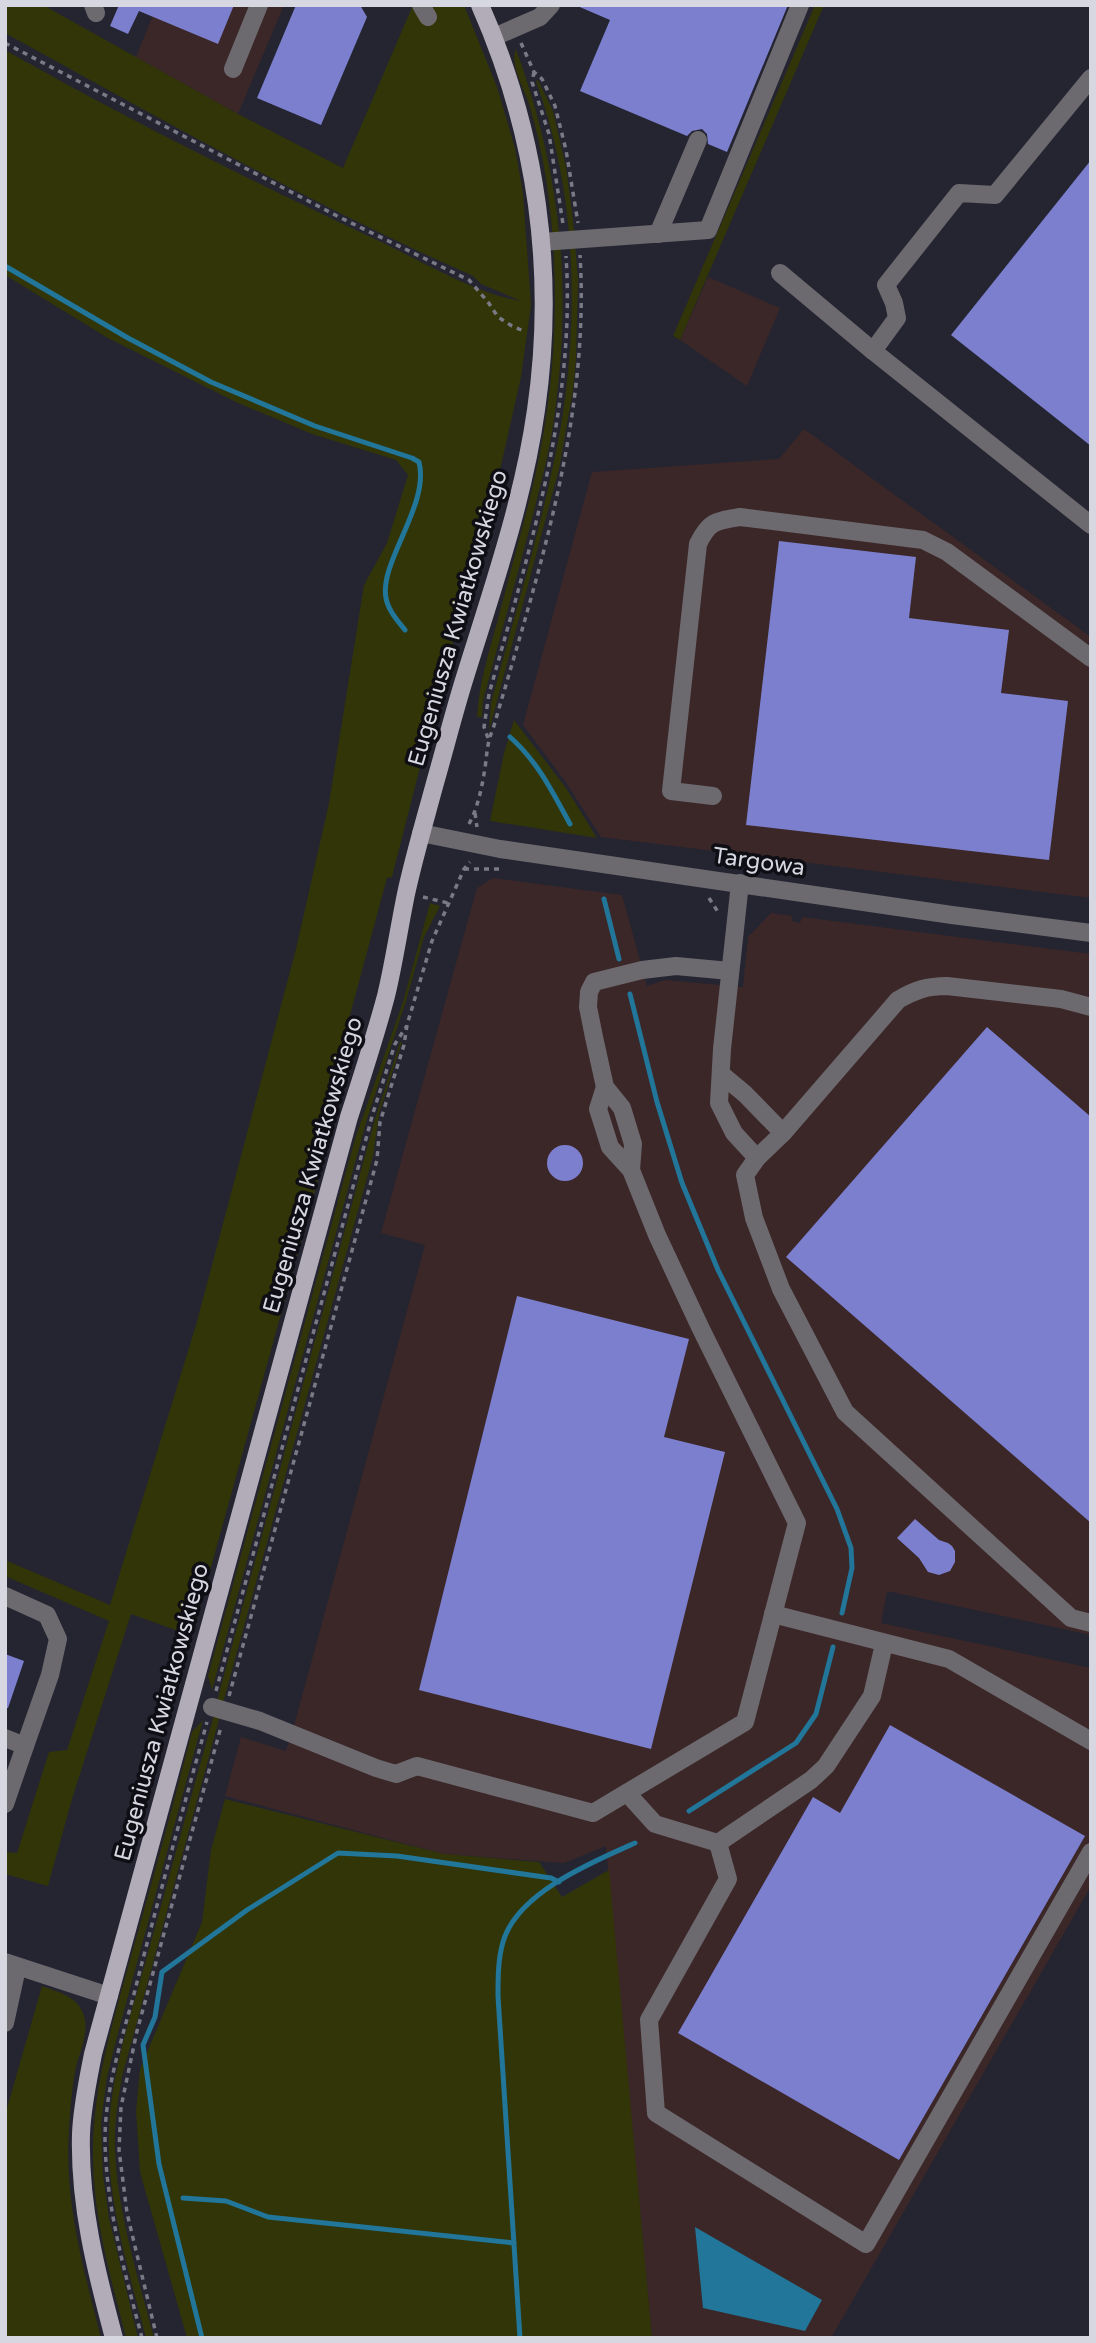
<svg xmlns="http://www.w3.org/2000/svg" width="1096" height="2343" font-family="'Varela Round',sans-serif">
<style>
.industrial{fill:#3b2728}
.green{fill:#323508}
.water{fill:#217699}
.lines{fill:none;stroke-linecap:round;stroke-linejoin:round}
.stream{stroke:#217699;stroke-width:5}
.building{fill:#7c7fce}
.path{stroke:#797a85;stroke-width:3.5;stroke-dasharray:5 5;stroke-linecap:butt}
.minor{stroke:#6c696f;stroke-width:18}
.major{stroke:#b2acb9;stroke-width:18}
.labels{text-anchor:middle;stroke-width:7;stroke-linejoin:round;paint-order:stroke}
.street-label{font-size:23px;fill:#d6d7e0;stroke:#0e0e14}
</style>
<rect width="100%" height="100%" fill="#242531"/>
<g class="industrial">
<polygon points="157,5 284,5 238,114 136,57"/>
<polygon points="708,277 780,308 747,386 680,340"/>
<polygon points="804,429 1091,637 1091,898 601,837 565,781 523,725 592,472 779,459"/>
<polygon points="493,878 622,895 647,986 665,980 743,987 748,937 771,913 792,916 792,921 800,923 802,917 1091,954 1091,1635 887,1591 881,1623 1091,1668 1091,1886 831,2338 652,2338 606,1846 564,1863 444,1854 225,1796 241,1737 286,1751 292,1733 425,1245 381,1233 477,888"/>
</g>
<g class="green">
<path d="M 5,5 L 43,5 L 238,114 L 343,168 L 413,5 L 464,5 L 497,87 L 515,148 L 523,193 L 531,305 L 521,377 L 491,510 L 446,666 L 392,877 L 387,878 L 315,1145 L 313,1145 L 312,1170 L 320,1173 L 192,1636 L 131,1614 L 72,1799 L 48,1886 L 5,1874 L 5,1852 L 17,1853 L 49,1752 L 67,1750 L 109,1621 L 5,1576 L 5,1560 L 110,1605 L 196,1325 L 296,949 L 329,803 L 364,585 L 387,543 L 408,475 L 396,460 L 312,434 L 236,402 L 108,338 L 5,275 L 5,50 C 127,119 253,182 379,241 C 423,262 474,293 521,301 L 481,284 L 473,276 C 312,205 159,118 5,33 Z"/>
<polygon points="815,5 824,5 680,340 673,336"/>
<path d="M 516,49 C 561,174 573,286 554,419 C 548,461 536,502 526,542 C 512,595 497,648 483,701 L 482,717 L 477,717 C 479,683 489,652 498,619 C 508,581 518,544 528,506 C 549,425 558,344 554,260 C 552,208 544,154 529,104 C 524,88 509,64 516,49 Z"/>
<path d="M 538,80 L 553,111 L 566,167 L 573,220 L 578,280 L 576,359 L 573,390 L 559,469 L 489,731 L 491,703 C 515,613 543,523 560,431 C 580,316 576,190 536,81 Z"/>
<polygon points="514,720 566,788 597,838 490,821 504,753"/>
<polygon points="430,903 440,906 424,937 406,1001 367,1119 212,1690 208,1676 344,1179 356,1136 403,1002"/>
<polygon points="400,1042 402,1042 379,1114 373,1156 223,1703 217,1701 375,1119"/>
<path d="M 214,1715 L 220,1716 L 122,2077 C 119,2095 116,2113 115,2131 C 113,2199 137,2273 154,2338 L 146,2338 C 129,2271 106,2200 109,2130 C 111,2073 131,2015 146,1960 C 169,1878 191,1796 214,1715 Z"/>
<path d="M 203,1720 L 118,2033 L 107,2077 L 101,2123 L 103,2175 L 109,2218 L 138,2338 L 126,2338 C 111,2278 93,2218 93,2155 C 92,2086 114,2019 132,1953 C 153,1879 173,1806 192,1732 Z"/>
<polygon points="225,1799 444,1854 539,1862 562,1897 609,1870 652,2338 187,2338 140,2172 136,2111 140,2069 202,1922 211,1850"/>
<path d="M 42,1986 C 61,1993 80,1997 85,2019 C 88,2035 80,2052 76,2067 C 72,2087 70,2110 69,2131 C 64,2202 84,2270 101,2338 L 5,2338 L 5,2115 Z"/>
</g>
<polygon class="water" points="695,2227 822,2300 805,2331 703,2308"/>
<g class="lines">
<g class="stream">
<path d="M 5,266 L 128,338 L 211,382 L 315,426 L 412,458 L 419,462 C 430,505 379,562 386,598 C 388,610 397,620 405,630"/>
<path d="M 510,737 C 538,762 552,791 570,824"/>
<polyline points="604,899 619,959"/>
<polyline points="630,994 657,1102 682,1183 718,1270 837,1509 851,1548 852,1568 842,1613"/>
<polyline points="689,1811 796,1743 816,1714 833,1647"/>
<polyline points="183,2198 226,2201 268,2217 514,2243"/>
<polyline points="202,2338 159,2164 143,2045 155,2017 162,1972 247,1910 338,1853 397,1856 551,1878 559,1882"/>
<path d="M 520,2338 L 498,1996 C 498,1978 498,1959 503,1942 C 517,1893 592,1862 635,1843"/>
</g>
</g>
<g class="building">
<polygon points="119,5 234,5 218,44 139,11 128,34 110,26"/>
<polygon points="296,5 360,5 367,17 321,125 257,98"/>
<polygon points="575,5 788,5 727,152 708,144 707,134 702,129 692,131 687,136 580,91 610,20"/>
<polygon points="1091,160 1091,446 951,335"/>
<polygon points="779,541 916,557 909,618 1009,630 1001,693 1068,701 1049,860 746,825"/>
<polygon points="987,1027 1091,1117 1091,1523 786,1257"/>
<circle cx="565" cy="1163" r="18"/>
<polygon points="517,1296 689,1339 664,1437 725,1452 651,1749 419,1690"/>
<polygon points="915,1519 939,1540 948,1543 952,1546 955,1551 955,1562 950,1571 939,1575 928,1572 919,1558 897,1538"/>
<polygon points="5,1654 24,1661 8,1708 5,1708"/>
<polygon points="890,1725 1085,1836 899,2160 678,2033 813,1797 840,1813"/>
</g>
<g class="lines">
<g class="path">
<polyline points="5,43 341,218 469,280 488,302 498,317 512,326 526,332"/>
<polyline points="521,43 534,72 542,79 555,106 566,150 578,223"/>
<polyline points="534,72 532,82 549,134 563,224"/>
<path d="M 488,738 L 484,727 L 489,694 C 529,551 576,406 566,256"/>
<polyline points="475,813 477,827"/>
<path d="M 469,824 C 478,807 482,787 485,768 C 487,754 487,742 493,729 C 538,574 590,418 580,255"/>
<polyline points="464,869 502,869"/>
<polyline points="423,897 448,903"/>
<polyline points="709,898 718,912"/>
<polyline points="320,1151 321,1141 338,1081 348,1055"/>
<polyline points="216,1691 373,1113 395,1044 406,1027"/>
<polyline points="229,1696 377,1160 380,1122 404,1045 407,1025 432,941 464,869 470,862"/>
<path d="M 142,2338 C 125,2273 106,2207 105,2140 C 105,2090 121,2042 134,1994 C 157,1903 182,1813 207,1722"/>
<polyline points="157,2338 127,2213 119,2150 121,2107 137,2031 221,1727"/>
</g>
<g class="minor">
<polyline points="93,5 96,13"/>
<polyline points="421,5 428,17"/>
<polyline points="494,37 540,17 551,5"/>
<polyline points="233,69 259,5"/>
<polyline points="658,234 698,140"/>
<polyline points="542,242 708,230 800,5"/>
<polyline points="780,273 873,351 1091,525"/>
<polyline points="873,351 897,318 894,303 886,285 959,193 995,195 1091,78"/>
<path d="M 713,796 L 671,791 L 698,544 C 709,521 716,521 740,517 L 923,540 L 947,552 L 1091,658"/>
<polyline points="421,833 500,849 952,915 1091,933"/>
<polyline points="740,883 722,1049 719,1103 734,1133 757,1158"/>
<path d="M 1091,1007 L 1061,999 L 947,986 C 927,986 915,990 898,1000 L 783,1133 L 757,1158 L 745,1175 L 754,1218 L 781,1289 L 845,1412 L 1071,1618 L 1091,1623"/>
<polyline points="721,1074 745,1094 783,1133"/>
<polyline points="631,1170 633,1144 622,1108 605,1087 594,1037 588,1007 589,992 594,982 642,970 676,966 730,971"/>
<polyline points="5,1596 47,1615 58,1639 50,1675 25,1746"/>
<polyline points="773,1614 949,1659 1091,1741"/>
<polyline points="212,1707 260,1721 376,1768 396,1774 417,1766 593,1813 745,1722 797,1523 701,1329 657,1235 631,1170 610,1147 598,1109 605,1087"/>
<polyline points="5,1738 25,1746 5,1804"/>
<polyline points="627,1793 655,1824 718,1843 811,1780 826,1766 872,1696 884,1644"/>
<polyline points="718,1843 728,1879 649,2020 656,2113 866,2244 1091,1852"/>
<polyline points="5,1962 109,1996"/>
<polyline points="5,2023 17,1968"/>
</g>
<path class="major" d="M 114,2338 C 96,2271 79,2204 81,2134 C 82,2107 88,2080 93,2054 L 349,1117 C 362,1077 375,1037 386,996 C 394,963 399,928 406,894 C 414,857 425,820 435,783 C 445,748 454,712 465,677 C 492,590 523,502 536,410 C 556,272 537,134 480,5"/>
</g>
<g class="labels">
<g class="street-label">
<text transform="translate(457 618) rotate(-74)" y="8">Eugeniusza Kwiatkowskiego</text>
<text transform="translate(759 861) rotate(8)" y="8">Targowa</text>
<text transform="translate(312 1165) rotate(-74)" y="8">Eugeniusza Kwiatkowskiego</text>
<text transform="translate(161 1712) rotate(-75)" y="8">Eugeniusza Kwiatkowskiego</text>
</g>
</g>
<rect width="1096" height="2343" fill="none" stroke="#d6d7e0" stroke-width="14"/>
</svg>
